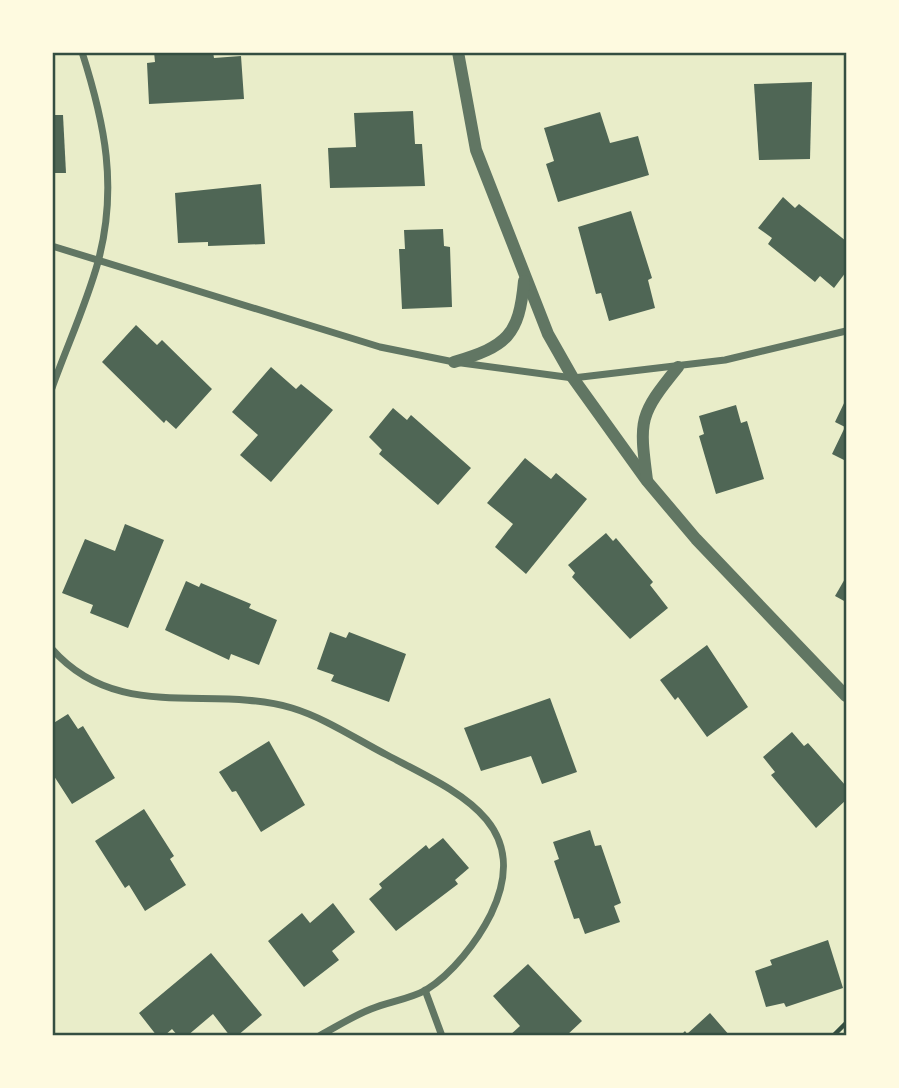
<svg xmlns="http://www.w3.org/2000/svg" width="899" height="1088" font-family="'Libre Baskerville',serif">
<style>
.building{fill:#4f6655}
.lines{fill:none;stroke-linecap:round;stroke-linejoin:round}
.path{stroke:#344e41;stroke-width:4.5}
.minor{stroke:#617663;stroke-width:7}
.tertiary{stroke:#617663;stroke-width:12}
.neatline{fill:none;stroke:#344e41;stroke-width:2.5}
</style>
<rect width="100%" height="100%" fill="#e9edc9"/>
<g class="building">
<polygon points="154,52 213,52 214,58 241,56 244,99 149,104 147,63 155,62"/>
<polygon points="812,82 810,159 759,160 754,84"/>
<polygon points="413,111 415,144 422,144 425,186 330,188 328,148 356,147 354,113"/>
<polygon points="600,112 610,143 638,136 649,175 558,202 546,164 554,161 544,128"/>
<polygon points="52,115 63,115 66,173 52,173"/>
<polygon points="261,184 265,244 208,246 208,242 178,243 175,193"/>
<polygon points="783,197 795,208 799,204 846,241 844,246 846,248 846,272 834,288 820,276 815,282 768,244 772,238 758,228"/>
<polygon points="631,211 652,278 648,280 655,308 609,321 601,293 596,294 578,227"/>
<polygon points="443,229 444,246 450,247 452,307 402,309 399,249 405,249 404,230"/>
<polygon points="136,325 157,345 162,340 212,389 176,429 166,420 164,423 102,362"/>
<polygon points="271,367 296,389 301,384 333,410 271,482 240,455 258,435 232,412"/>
<polygon points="846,399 846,461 832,454 845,427 835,422"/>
<polygon points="736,405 741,423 747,421 764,479 716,494 699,436 704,434 699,416"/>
<polygon points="393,408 407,420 411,415 471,468 438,505 379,454 382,450 369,437"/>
<polygon points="525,458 551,479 556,473 587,499 526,574 495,547 513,524 487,503"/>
<polygon points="125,524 164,540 128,628 90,613 93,605 62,593 85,539 115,551"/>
<polygon points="606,533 613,541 616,538 653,582 650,585 668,608 630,639 572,577 575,573 568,565"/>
<polygon points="846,577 846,602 835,596"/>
<polygon points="186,581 199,587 201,583 251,604 249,608 277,620 259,665 231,654 229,660 165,630"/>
<polygon points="330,632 346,638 349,632 406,654 389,702 331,681 334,675 317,669"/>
<polygon points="707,645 748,707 707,737 678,697 675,700 660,680"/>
<polygon points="550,698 577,772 542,784 531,756 481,771 464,728"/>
<polygon points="68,714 78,729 83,726 115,778 72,804 52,773 52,724"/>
<polygon points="792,732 804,746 808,743 846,786 846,800 816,828 771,775 775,772 763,757"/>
<polygon points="269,741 305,805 261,832 236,791 232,792 219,772"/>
<polygon points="144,809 174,856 170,859 186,885 145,911 129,885 125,888 95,841"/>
<polygon points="590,830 595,846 601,845 621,903 614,906 620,922 585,934 579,918 574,919 554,861 559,859 553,842"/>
<polygon points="443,838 469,868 455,880 458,884 396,931 369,899 382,888 379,884 426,845 429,849"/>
<polygon points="333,903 355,932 332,951 339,960 304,987 268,941 302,913 310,923"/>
<polygon points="828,940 843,988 786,1007 784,1003 766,1007 755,971 772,965 770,960"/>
<polygon points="211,953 262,1015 237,1036 230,1036 213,1014 187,1036 178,1036 172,1029 164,1036 157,1036 139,1013"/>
<polygon points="528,964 582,1021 566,1036 509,1036 520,1026 493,996"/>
<polygon points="710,1013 730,1036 680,1036 685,1031 687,1034"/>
</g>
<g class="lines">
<polyline class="path" points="833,1036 846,1023"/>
<g class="minor">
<polyline points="52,246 380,347 454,362 573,378 725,360 846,331"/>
<path d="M 52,388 C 67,346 86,305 98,262 C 118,187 105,124 82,52"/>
<path d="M 52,649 C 118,724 211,684 292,708 C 325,718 356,739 387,755 C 455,791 535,822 491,914 C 477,942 452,974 426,990 C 410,999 388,1002 371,1009 C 353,1016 336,1027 319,1036"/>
<polyline points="425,990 442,1036"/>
</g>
<g class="tertiary">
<polyline points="458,52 476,150 548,334 573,378 647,481 696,539 846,696"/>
<path d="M 454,362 C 507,346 519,336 524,281"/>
<path d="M 647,480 C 639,419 639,415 678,367"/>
</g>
</g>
<rect width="899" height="1088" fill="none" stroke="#fefae0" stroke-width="108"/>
<rect x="54" y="54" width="791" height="980" class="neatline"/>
</svg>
